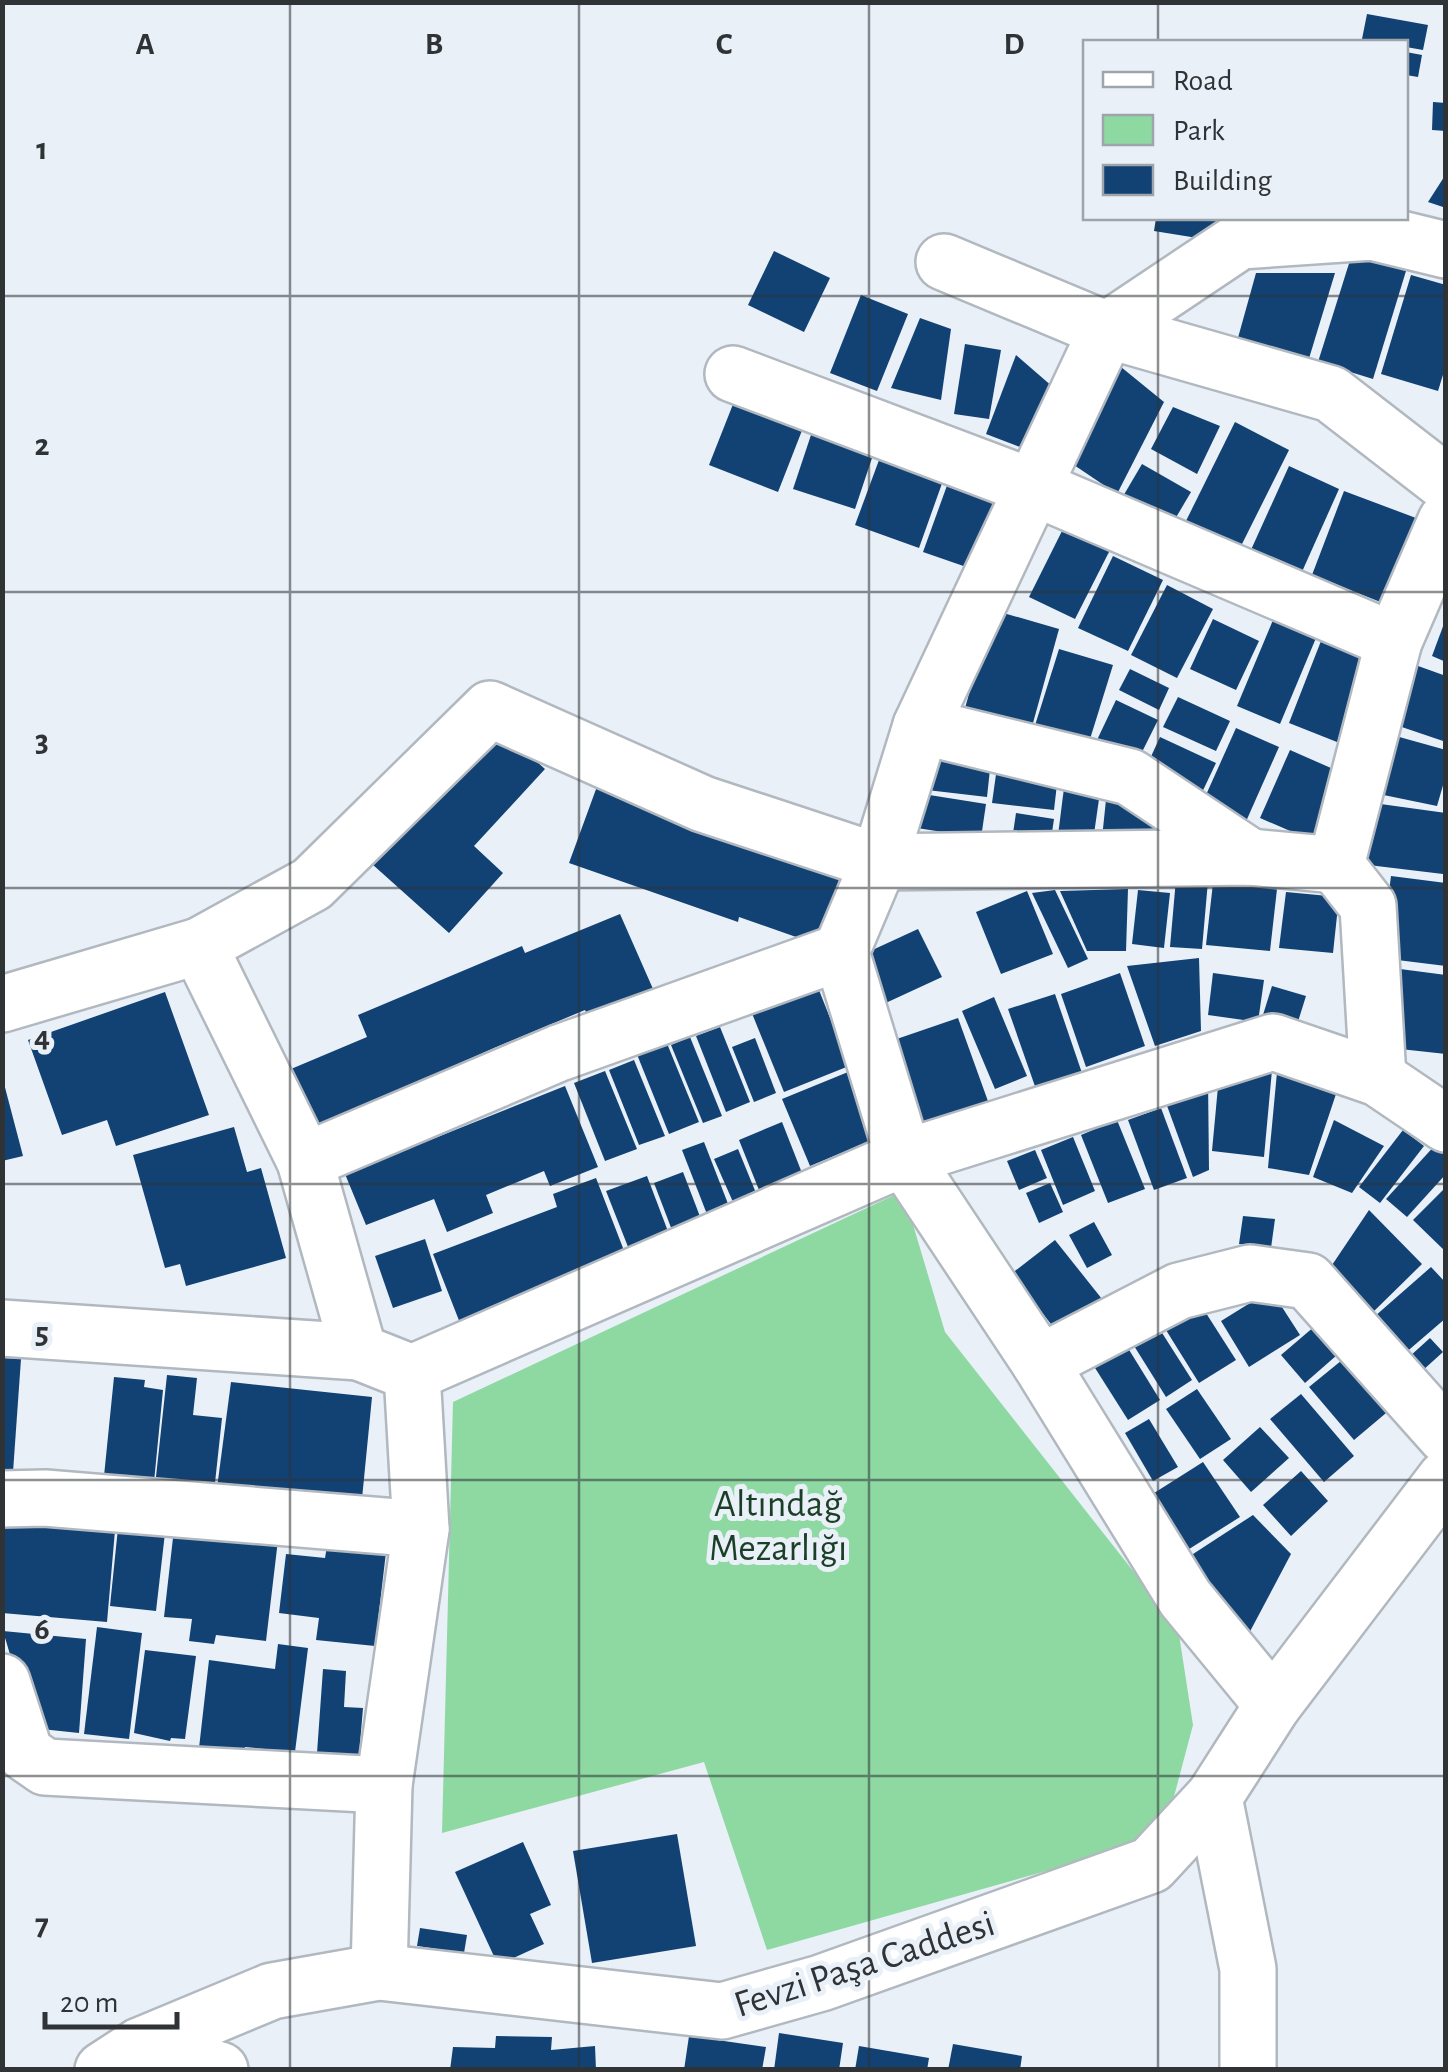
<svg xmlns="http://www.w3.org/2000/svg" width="1448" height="2072" font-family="'Alegreya Sans',sans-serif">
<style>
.green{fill:#8ed9a2}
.building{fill:#114273}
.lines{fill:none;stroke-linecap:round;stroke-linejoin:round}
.minor-casing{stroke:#b2b8bf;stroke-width:60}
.minor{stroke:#fff;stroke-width:55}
.grid{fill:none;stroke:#303336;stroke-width:2.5;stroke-opacity:0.55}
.labels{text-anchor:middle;stroke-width:10;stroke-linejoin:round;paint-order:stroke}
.park-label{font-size:38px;fill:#1b3f26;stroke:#e9f0f8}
.street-label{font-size:38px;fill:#303336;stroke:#e9f0f8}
.grid-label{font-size:32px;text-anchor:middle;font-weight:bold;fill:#303336;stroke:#e9f0f8;stroke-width:10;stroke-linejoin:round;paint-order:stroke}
</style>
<rect width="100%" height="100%" fill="#e9f0f8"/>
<polygon class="green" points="903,1191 945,1332 1178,1628 1193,1725 1163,1838 767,1950 704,1762 442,1833 453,1402"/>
<g class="building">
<polygon points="1367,14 1428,25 1423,50 1406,47 1406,42 1362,39"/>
<polygon points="1406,52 1422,55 1418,77 1406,75"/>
<polygon points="1433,102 1446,103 1446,131 1432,130"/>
<polygon points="1446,174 1446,208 1428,202"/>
<polygon points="1156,218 1219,218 1216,241 1154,231"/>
<polygon points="774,251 830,278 804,332 748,305"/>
<polygon points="1352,254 1406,271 1373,379 1318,362"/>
<polygon points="1256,273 1335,273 1307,365 1236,345"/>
<polygon points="1411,275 1446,285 1446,365 1438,391 1381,374"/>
<polygon points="861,295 908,314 877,391 830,373"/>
<polygon points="920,318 951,329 941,400 891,388"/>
<polygon points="965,344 1001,350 989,419 954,414"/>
<polygon points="1016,355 1061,394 1038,454 986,434"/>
<polygon points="1121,367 1164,402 1117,494 1074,465"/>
<polygon points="741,384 810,410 778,492 709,465"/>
<polygon points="1173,407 1220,426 1197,474 1151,449"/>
<polygon points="1235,422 1289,450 1237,554 1183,527"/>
<polygon points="813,429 875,449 855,509 793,489"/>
<polygon points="882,452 945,475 919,548 855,525"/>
<polygon points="1142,464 1191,492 1171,526 1122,498"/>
<polygon points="1289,466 1339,489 1301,574 1250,552"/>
<polygon points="949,480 1001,499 975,570 923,552"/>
<polygon points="1344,491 1416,518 1383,603 1312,575"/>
<polygon points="1064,527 1110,550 1075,619 1029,597"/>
<polygon points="1113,556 1163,580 1128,651 1078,628"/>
<polygon points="1167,585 1213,609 1177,678 1131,655"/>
<polygon points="993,610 1059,629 1028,741 961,722"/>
<polygon points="1213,619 1259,641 1236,690 1190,669"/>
<polygon points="1273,620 1316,638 1280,724 1237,706"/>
<polygon points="1445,621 1446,621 1446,662 1432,656"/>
<polygon points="1321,641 1375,661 1342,744 1289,723"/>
<polygon points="1059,649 1113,665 1086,752 1032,735"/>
<polygon points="1407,662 1446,676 1446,742 1387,722"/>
<polygon points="1130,669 1169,688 1159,710 1119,690"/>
<polygon points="1178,697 1230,721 1216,751 1163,727"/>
<polygon points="1116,700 1158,720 1138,760 1097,740"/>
<polygon points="498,727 545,769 474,846 503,873 449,933 372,864"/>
<polygon points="1236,728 1279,747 1240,835 1197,815"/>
<polygon points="1385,733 1446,750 1446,775 1437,806 1369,792"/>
<polygon points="1160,737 1216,763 1197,803 1142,776"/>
<polygon points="932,744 992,751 987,797 927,790"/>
<polygon points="1290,750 1340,772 1311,840 1260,818"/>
<polygon points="998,760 1059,767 1054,810 992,803"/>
<polygon points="1065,780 1101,785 1092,848 1057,843"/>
<polygon points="599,781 844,866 816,944 739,917 738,922 569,863"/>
<polygon points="1107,790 1171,812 1166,855 1101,848"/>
<polygon points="923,794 986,804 981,838 917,828"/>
<polygon points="1366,802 1446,813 1443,874 1360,864"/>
<polygon points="1016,813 1054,819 1050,846 1012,840"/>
<polygon points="1391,876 1446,883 1446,966 1381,958"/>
<polygon points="1176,879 1208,881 1202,949 1170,947"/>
<polygon points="1213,883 1277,889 1270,951 1206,945"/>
<polygon points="1128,889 1126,951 1087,951 1060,891"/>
<polygon points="1055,890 1088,959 1068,968 1032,893"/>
<polygon points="1138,890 1170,893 1164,948 1132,944"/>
<polygon points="1027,891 1053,954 1001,974 976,912"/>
<polygon points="1286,892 1339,897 1333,953 1279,948"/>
<polygon points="620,914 657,998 592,1025 585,1010 494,1048 447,1069 454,1084 321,1140 291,1069 367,1037 358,1015 522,946 525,953"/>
<polygon points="918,929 942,977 877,1007 855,958"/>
<polygon points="1199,958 1201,1031 1155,1046 1127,966"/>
<polygon points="1400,969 1446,975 1446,1054 1391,1048"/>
<polygon points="1120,973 1145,1046 1086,1067 1061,994"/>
<polygon points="1213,973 1264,980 1258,1022 1208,1015"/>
<polygon points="817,985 849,1066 784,1092 751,1011"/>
<polygon points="1272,986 1306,996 1296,1028 1262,1018"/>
<polygon points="165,992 209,1115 116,1146 107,1120 62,1135 28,1040"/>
<polygon points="1055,994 1083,1076 1037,1092 1008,1009"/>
<polygon points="994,997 1027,1076 995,1089 962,1011"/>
<polygon points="958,1018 989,1104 918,1129 888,1042"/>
<polygon points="720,1027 750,1102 726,1112 696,1036"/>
<polygon points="690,1037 722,1116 703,1123 671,1045"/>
<polygon points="755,1038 776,1093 754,1102 732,1047"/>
<polygon points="666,1041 699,1122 669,1134 636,1052"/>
<polygon points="634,1060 665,1136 639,1145 609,1070"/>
<polygon points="1220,1065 1272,1070 1264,1157 1212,1151"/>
<polygon points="853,1070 880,1137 810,1166 782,1099"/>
<polygon points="605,1071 637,1149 605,1161 574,1083"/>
<polygon points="1277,1072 1341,1079 1309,1175 1268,1168"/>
<polygon points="2,1076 23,1156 2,1161"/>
<polygon points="1208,1079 1209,1170 1193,1177 1166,1103"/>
<polygon points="565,1086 598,1167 550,1186 544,1171 486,1195 493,1213 447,1232 434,1199 366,1225 345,1174"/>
<polygon points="1161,1108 1187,1178 1154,1190 1128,1120"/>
<polygon points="1117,1120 1145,1189 1108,1203 1081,1135"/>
<polygon points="1334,1120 1384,1146 1352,1193 1313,1177"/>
<polygon points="782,1122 802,1173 759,1190 739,1140"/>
<polygon points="234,1127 247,1172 261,1168 286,1258 186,1286 180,1264 165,1268 133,1155"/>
<polygon points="1403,1130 1424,1146 1380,1203 1359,1187"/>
<polygon points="1073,1137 1095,1191 1063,1205 1041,1150"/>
<polygon points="704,1142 732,1214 710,1222 682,1150"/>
<polygon points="1437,1143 1446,1150 1446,1174 1407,1217 1386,1199"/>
<polygon points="738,1149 756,1193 733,1202 714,1159"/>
<polygon points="1035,1150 1047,1178 1019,1190 1007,1161"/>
<polygon points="683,1172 704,1227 675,1238 654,1183"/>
<polygon points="647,1176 672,1242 632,1257 606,1191"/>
<polygon points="596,1178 628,1261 460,1323 433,1254 557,1207 553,1194"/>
<polygon points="1050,1183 1063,1212 1039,1223 1026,1193"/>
<polygon points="1446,1187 1446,1252 1413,1220"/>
<polygon points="1369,1210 1422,1264 1368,1317 1324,1277"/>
<polygon points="1243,1216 1275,1219 1271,1248 1239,1244"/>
<polygon points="1094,1222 1112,1255 1087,1268 1069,1235"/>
<polygon points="425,1239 442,1291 393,1308 375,1256"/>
<polygon points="1055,1240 1102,1299 1059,1334 1011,1274"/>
<polygon points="1431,1267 1446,1283 1446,1318 1389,1367 1358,1331"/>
<polygon points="1271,1290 1300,1335 1249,1367 1221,1321"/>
<polygon points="1197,1299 1236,1360 1199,1383 1161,1322"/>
<polygon points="1329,1314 1353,1341 1305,1383 1281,1355"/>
<polygon points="1157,1325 1192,1380 1166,1397 1131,1341"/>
<polygon points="1430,1338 1443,1352 1422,1371 1409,1357"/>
<polygon points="1123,1340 1160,1400 1128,1420 1090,1360"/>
<polygon points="1347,1356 1392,1408 1354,1440 1309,1387"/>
<polygon points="2,1358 21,1359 13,1472 2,1472"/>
<polygon points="167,1375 197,1378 193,1415 222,1418 214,1492 155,1486"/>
<polygon points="114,1377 145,1380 144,1387 163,1390 153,1492 103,1486"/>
<polygon points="231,1382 372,1397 360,1519 217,1488"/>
<polygon points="1197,1389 1231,1439 1200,1459 1166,1409"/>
<polygon points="1301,1394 1354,1456 1324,1482 1270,1419"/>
<polygon points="1149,1419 1178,1467 1153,1481 1125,1433"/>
<polygon points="1260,1427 1289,1458 1251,1492 1223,1460"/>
<polygon points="1203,1462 1240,1517 1186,1551 1151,1495"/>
<polygon points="1301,1471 1328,1501 1291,1536 1263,1505"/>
<polygon points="2,1512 116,1519 107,1622 2,1613"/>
<polygon points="1253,1515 1291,1554 1246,1639 1190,1556"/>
<polygon points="118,1528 165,1533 156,1611 110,1606"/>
<polygon points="174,1529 278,1540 266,1641 216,1635 214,1644 189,1641 192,1619 164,1617"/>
<polygon points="327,1546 386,1552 375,1646 316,1640 319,1618 279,1613 286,1554 325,1558"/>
<polygon points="97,1627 142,1633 129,1739 84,1734"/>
<polygon points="3,1631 86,1639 79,1733 32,1728"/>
<polygon points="278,1644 308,1648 295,1752 245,1747 244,1753 199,1748 209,1660 275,1669"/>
<polygon points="145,1650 196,1656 185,1739 171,1738 170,1741 134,1733"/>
<polygon points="323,1669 346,1671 344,1707 363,1708 359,1755 317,1753"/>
<polygon points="677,1834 696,1946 592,1963 573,1851"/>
<polygon points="523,1842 551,1905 530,1914 544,1944 498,1965 455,1872"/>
<polygon points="420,1928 467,1935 464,1953 417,1946"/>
<polygon points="779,2033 843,2043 839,2070 774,2070"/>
<polygon points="496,2036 552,2037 551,2050 595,2046 596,2070 450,2070 453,2047 495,2048"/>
<polygon points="689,2036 766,2047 762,2070 684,2070"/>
<polygon points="953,2044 1022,2056 1020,2070 948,2070"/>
<polygon points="859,2046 929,2058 927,2070 855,2070"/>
</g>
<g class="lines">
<g class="minor-casing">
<g id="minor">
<polyline points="944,262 1107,330 1331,394 1446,483"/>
<polyline points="733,374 1035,488 1394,641"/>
<polyline points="921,726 1130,777 1250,857"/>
<polyline points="199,946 305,1161 359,1352 412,1373"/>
<polyline points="2,1004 199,946 312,884 490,709 703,804 879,862 1250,857 1336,865"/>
<polyline points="1378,1078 1368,906 1336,865 1394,641 1446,521"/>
<polyline points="305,1161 559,1053 841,952"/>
<polyline points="2,1328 359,1352"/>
<polyline points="1040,1363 1179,1291 1250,1273 1308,1281 1446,1436"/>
<polyline points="2,1499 45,1498 421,1529"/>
<polyline points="2,1682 25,1753 45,1767 384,1785"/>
<polyline points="1273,1705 1185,1598 1040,1363 904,1158 841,952 879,862 921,726 1107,330 1240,241 1372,232 1446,250"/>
<polyline points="1214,1797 1248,1969 1248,2070"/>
<polyline points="379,1972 384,1785 421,1529 412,1373 904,1158 1273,1042 1378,1078 1446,1124"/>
<polyline points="140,2046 220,2070"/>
<polyline points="103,2070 140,2046 272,1991 379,1972 722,2011 821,1983 1151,1865 1214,1797 1273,1705 1446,1478"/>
</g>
</g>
<use href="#minor" class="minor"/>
</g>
<path class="grid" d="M 290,2 L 290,2070M 579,2 L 579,2070M 869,2 L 869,2070M 1158,2 L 1158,42M 1158,218 L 1158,2070M 2,296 L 1446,296M 2,592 L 1446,592M 2,888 L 1446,888M 2,1184 L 1446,1184M 2,1480 L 1446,1480M 2,1776 L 1446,1776"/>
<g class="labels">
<g class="park-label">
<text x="778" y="1516">Altındağ<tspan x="778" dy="44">Mezarlığı</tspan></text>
</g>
<g class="street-label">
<text transform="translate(864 1963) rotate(-18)" y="13">Fevzi Paşa Caddesi</text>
</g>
</g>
<g class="grid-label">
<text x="145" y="54">A</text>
<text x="434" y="54">B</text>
<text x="724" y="54">C</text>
<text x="1014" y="54">D</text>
<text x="42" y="159">1</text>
<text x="42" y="455">2</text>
<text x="42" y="751">3</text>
<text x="42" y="1047">4</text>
<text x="42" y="1343">5</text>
<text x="42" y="1639">6</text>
<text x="42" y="1935">7</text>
</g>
<rect width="1448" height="2072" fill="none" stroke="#303336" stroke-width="10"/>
<rect x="1083" y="40" width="325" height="180" fill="#e9f0f8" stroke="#9fa4aa" stroke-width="2.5"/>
<rect x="1103" y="72" width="50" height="15" fill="#ffffff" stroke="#9fa4aa" stroke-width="2.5"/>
<text x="1173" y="90" font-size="30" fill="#303336">Road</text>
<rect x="1103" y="115" width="50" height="30" fill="#8ed9a2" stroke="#9fa4aa" stroke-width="2.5"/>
<text x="1173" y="140" font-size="30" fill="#303336">Park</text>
<rect x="1103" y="165" width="50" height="30" fill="#114273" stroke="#9fa4aa" stroke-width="2.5"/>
<text x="1173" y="190" font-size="30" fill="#303336">Building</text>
<path d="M45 2012v15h132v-15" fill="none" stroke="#303336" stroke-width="5"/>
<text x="60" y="2012" font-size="30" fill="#303336" stroke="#e9f0f8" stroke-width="8" paint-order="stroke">20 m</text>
</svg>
